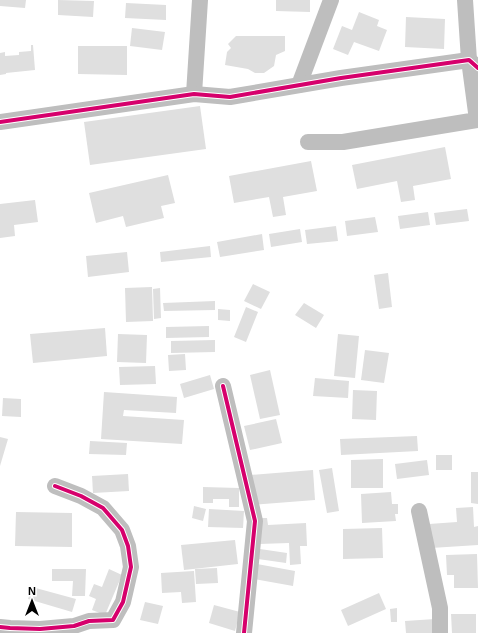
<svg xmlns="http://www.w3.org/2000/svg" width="478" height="633" font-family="Arial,sans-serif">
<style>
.building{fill:#dfdfdf}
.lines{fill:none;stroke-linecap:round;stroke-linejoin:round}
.minor{stroke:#bebebe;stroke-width:16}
.cycleway-casing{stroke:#fff;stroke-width:6}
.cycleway{stroke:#d6006c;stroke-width:4}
</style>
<rect width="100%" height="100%" fill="#fff"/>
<g class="building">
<polygon points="0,0 26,0 25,8 0,6"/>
<polygon points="58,0 94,1 93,17 58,15"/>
<polygon points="276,0 310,0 310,12 276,11"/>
<polygon points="126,3 166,5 166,20 125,18"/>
<polygon points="359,12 379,20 377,26 387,30 379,51 354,42 348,55 333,49 342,26 352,30"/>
<polygon points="406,17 445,19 444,49 405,47"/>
<polygon points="132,28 165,32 162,50 130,46"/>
<polygon points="236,36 285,36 285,51 276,55 274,66 264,73 255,73 248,69 225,65 227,52 231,48 228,44"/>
<polygon points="31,45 33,45 35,70 6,73 6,74 0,75 0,53 5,52 5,56 19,55 19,52 31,51"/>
<polygon points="78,46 127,46 127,75 78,74"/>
<polygon points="200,106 206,149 90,165 84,122"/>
<polygon points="445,147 451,179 413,186 415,200 401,202 397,181 357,189 352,165"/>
<polygon points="311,161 317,191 283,197 286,215 273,217 269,197 234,203 229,176"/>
<polygon points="168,175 175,203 161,206 164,218 126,227 123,216 96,223 89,193"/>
<polygon points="35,200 38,222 14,225 15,236 0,238 0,204"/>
<polygon points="467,209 469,221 436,225 434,213"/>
<polygon points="428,212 430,225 400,229 398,216"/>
<polygon points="375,217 378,232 347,236 345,221"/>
<polygon points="336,226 338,241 307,244 305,230"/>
<polygon points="300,229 302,242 271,247 269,234"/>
<polygon points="262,234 264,250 220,257 217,242"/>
<polygon points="210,246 211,257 161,262 160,252"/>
<polygon points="127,252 129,272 88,277 86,256"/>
<polygon points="388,273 392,307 379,309 374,275"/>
<polygon points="253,284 270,292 261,309 244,301"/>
<polygon points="152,287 153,321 126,322 125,288"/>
<polygon points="160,288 161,318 154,319 153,289"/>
<polygon points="215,301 215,310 164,311 163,303"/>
<polygon points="304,303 324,315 316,328 295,315"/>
<polygon points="246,307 258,312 246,342 234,337"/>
<polygon points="218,309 230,310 230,321 218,320"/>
<polygon points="209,326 209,337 166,338 166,327"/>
<polygon points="105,328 107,356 33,363 30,334"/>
<polygon points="118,334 147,335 146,363 117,362"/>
<polygon points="338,334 359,336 355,378 334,376"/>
<polygon points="215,340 215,352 171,353 171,341"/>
<polygon points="365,350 389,353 384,383 361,380"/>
<polygon points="185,354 186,370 169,371 168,355"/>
<polygon points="155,366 156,384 120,385 119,367"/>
<polygon points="270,370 280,415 260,419 250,375"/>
<polygon points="210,375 214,389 184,398 180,384"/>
<polygon points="315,378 349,381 348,398 313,396"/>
<polygon points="353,390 377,391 376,420 352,419"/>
<polygon points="104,392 177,397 176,413 124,410 123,416 184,420 182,444 101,439"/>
<polygon points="3,398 21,399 21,417 2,416"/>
<polygon points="276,419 282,443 250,450 244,426"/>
<polygon points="417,436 418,451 341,455 340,439"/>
<polygon points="0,437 8,439 0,466"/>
<polygon points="90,441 127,443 126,455 89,454"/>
<rect x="436" y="455" width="16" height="15"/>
<polygon points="383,459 383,488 351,488 351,460"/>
<polygon points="427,460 429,475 397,479 395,464"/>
<polygon points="332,468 339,511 327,513 319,470"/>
<polygon points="313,470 315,500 252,505 250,475"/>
<polygon points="471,472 478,472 478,504 471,503"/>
<polygon points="128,474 129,491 93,493 92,476"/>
<polygon points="203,487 239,488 239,507 229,507 229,499 213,499 213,503 203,503"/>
<polygon points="391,492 392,504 398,504 398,514 395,514 396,521 362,523 361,494"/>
<polygon points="194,506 206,509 203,521 192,518"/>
<polygon points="473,507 474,527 478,526 478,545 431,548 429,524 457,522 456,508"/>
<polygon points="209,509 244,511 243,528 208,527"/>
<polygon points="16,512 72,513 72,547 15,546"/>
<polygon points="258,518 267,518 268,525 306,523 307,546 300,546 301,564 290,565 289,543 259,544"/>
<polygon points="382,528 383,558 343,559 343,529"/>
<polygon points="235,540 238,564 184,570 181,545"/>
<polygon points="260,549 287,553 286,563 258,559"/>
<polygon points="477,554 478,588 454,588 454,575 447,575 446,555"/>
<polygon points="257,564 295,571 293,586 254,579"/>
<polygon points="217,568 218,583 196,584 195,569"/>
<polygon points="52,569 86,569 85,596 72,596 73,581 52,581"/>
<polygon points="109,569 122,575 105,615 92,610 96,599 89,596 94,584 102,587"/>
<polygon points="194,571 196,602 182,603 181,592 162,593 161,573"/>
<polygon points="32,587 76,599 72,612 28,599"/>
<polygon points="379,593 386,609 348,626 341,610"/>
<polygon points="145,602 163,606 158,624 140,620"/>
<polygon points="214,605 240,612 235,631 209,623"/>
<polygon points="397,608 397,622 391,622 390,609"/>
<polygon points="451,614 476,614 476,633 452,633"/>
<polygon points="435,619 436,633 406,633 405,621"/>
</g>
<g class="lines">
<g class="minor">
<polyline points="299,85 331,0"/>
<polyline points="194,94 200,0"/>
<polyline points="0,122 194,94 230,97 341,78 469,60 478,68"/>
<polyline points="308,142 343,142 477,120 469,60 465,0"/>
<polyline points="223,386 255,521 244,633"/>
<polyline points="419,511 440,608 440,633"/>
<polyline points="0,627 10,628 40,629 74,626 89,621 113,620 123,602 131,567 128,546 122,530 103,508 81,496 55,486"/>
</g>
<g class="cycleway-casing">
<g id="cycleway">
<polyline points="0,122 194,94 230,97 341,78 469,60 478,68"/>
<polyline points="223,386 255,521 244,633"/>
<polyline points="0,627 10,628 40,629 74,626 89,621 113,620 123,602 131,567 128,546 122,530 103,508 81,496 55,486"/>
</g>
</g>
<use href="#cycleway" class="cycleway"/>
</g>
<g transform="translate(32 601)" stroke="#ffffff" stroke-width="3" paint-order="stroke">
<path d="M0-3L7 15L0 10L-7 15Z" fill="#000000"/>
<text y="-6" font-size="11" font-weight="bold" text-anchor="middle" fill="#000000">N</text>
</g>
</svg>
